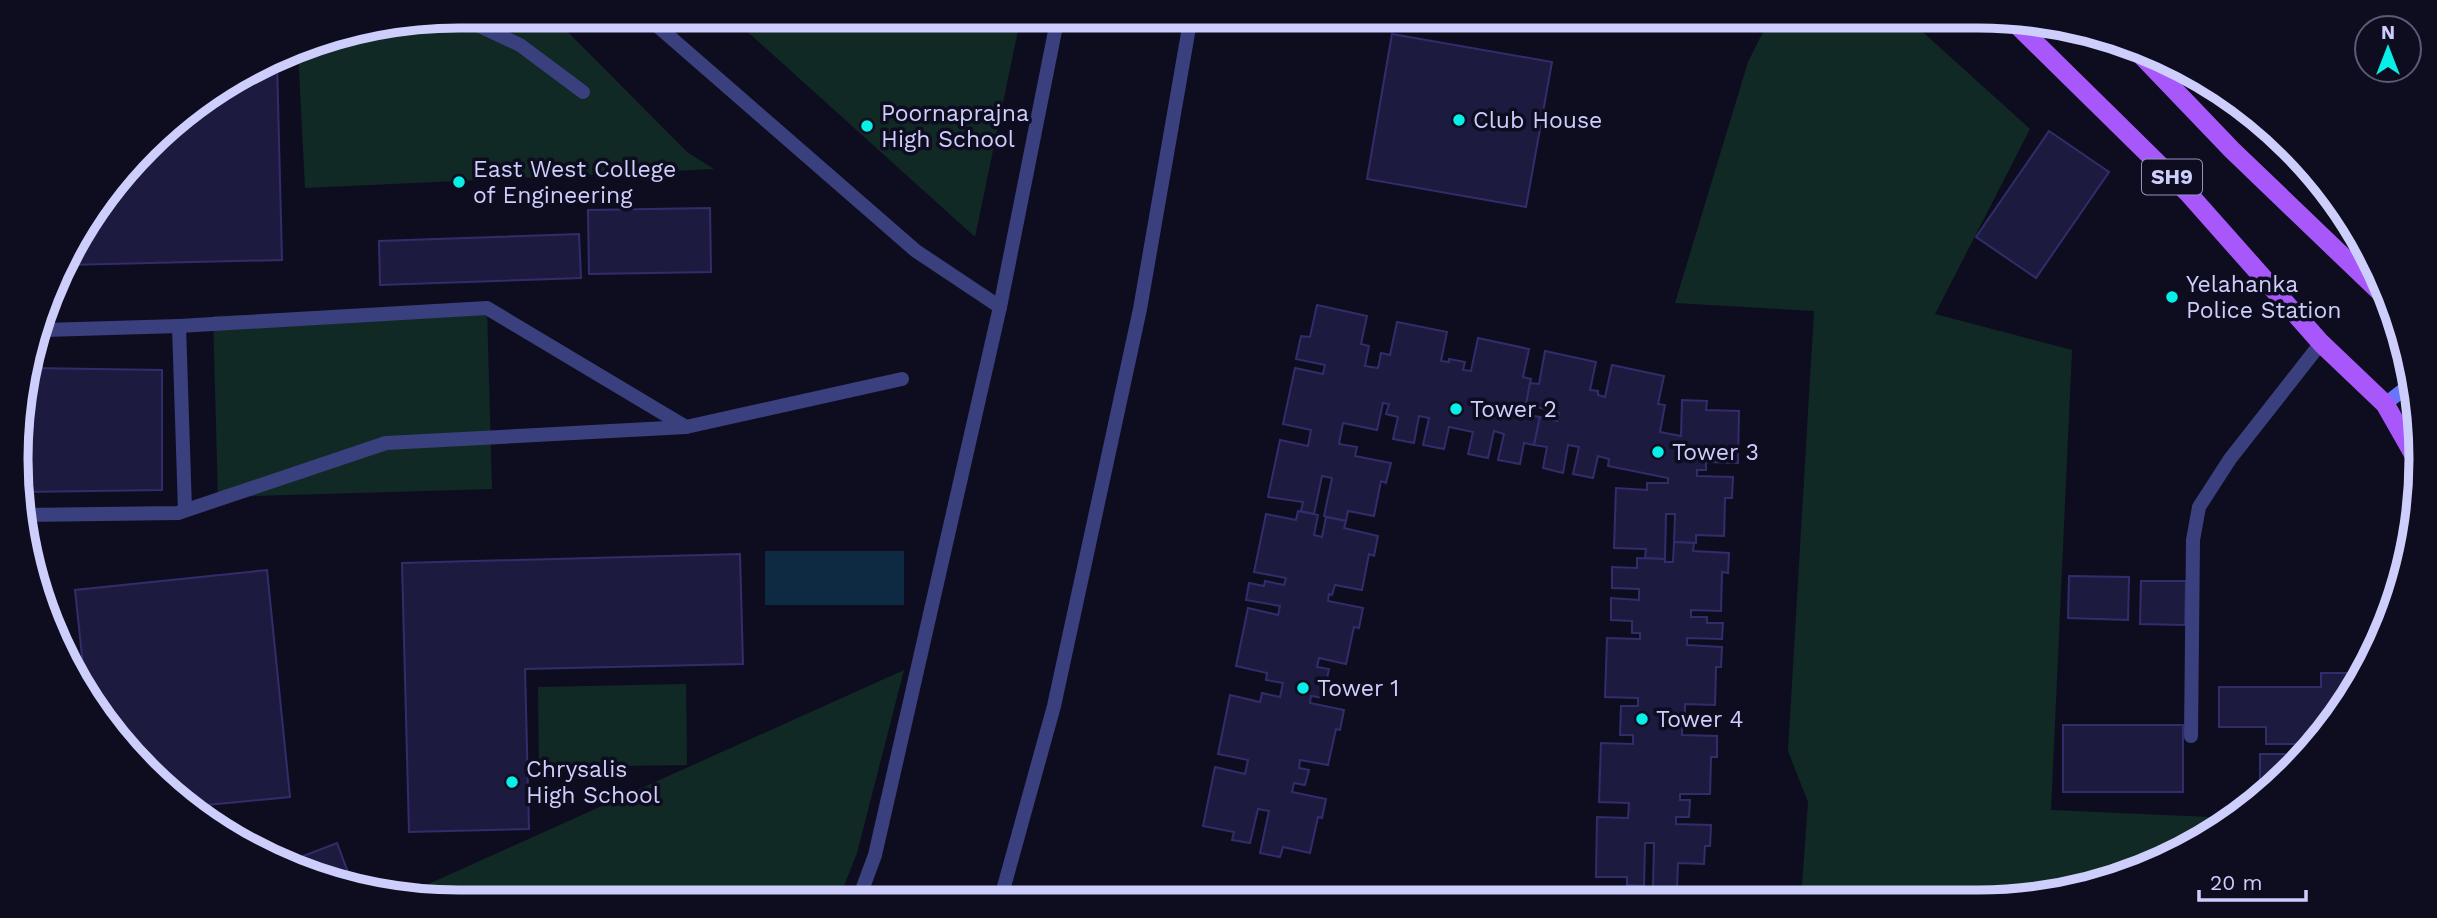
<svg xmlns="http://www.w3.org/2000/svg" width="2437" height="918" font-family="'Work Sans',sans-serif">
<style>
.green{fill:#112925}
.water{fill:#0e2a43}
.building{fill:#1d1a40;stroke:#312d6b;stroke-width:2}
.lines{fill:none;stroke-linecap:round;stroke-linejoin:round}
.service{stroke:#3a407d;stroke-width:14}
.minor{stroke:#3a407d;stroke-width:14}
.tertiary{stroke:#3a407d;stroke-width:14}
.secondary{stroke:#6877fa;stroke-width:14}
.primary{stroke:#a858fa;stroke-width:19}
.poi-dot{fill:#08efe8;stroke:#0e0d20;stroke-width:2.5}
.labels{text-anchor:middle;stroke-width:7;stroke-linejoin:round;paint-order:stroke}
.shield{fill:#0e0d20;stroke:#9494bb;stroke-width:2}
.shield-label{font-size:21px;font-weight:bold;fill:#cecefd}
.poi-label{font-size:23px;fill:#cecefd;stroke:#0e0d20;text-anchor:start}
.rim{fill:none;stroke:#cecefd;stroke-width:9}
</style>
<rect width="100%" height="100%" fill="#0e0d20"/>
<g class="green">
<polygon points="459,16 552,16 687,152 714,169 305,188 298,50 316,39"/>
<polygon points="730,16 1021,16 975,237"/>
<polygon points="1771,16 1905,16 2030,129 1935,314 2072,350 2051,810 2232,818 2174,857 2036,898 1801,899 1808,802 1788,751 1814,311 1675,303 1748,62"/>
<polygon points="487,308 492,489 218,497 213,316"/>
<polygon points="904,670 857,853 838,901 459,902 404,895"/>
<polygon points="686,684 687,765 539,767 538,687"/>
</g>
<rect class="water" x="765" y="551" width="139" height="54"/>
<g class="building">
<polygon points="1392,34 1552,62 1526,207 1367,179"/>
<polygon points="277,62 282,260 66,265 75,238 167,125"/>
<polygon points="2049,131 2109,172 2036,278 1976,237"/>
<polygon points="710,208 711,272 589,274 588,210"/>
<polygon points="579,234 581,278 380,285 379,241"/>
<polygon points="1317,305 1367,316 1361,344 1369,346 1365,366 1378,368 1381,353 1390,355 1397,322 1447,332 1441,361 1449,362 1449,359 1465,362 1463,370 1471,371 1478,338 1529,349 1523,377 1531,379 1524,414 1540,417 1534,445 1524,443 1520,464 1498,460 1504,434 1494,431 1488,458 1468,454 1473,432 1449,427 1444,449 1423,445 1429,418 1419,416 1414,443 1393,439 1398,417 1386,414 1389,404 1383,403 1377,430 1343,423 1339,444 1357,447 1355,456 1391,463 1386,483 1381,481 1374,516 1348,511 1346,521 1324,516 1332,478 1322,476 1314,514 1301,511 1303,502 1268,497 1280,440 1308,446 1311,430 1283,424 1295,368 1323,374 1325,365 1296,359 1301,336 1310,337"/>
<polygon points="1545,351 1596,362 1590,390 1598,391 1598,395 1605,397 1612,365 1664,376 1658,404 1665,405 1660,432 1681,436 1682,400 1707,401 1706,410 1739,411 1738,463 1706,462 1706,470 1697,470 1697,476 1733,477 1732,498 1725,498 1724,536 1696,535 1696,543 1674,542 1675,514 1666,514 1665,559 1645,558 1646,549 1614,548 1616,488 1647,490 1647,483 1668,483 1668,478 1608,466 1609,459 1598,456 1593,478 1573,474 1579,447 1568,445 1563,473 1543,468 1547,447 1534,445 1540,417 1557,421 1559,413 1526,404 1530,383 1539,384"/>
<polygon points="31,368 162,370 162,490 23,492 20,401"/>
<polygon points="1298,511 1318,515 1314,535 1322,537 1326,517 1346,521 1344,528 1378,536 1374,556 1369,554 1362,590 1335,585 1332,595 1329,594 1328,601 1363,608 1359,628 1354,627 1346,664 1319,658 1317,667 1329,669 1323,698 1311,696 1310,703 1344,710 1340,730 1336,729 1328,765 1300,760 1299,768 1309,770 1305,785 1294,783 1292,792 1326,799 1322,818 1318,817 1310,853 1283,847 1280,857 1260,853 1269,811 1258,809 1250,843 1232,840 1234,832 1203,826 1215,767 1245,774 1248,760 1218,754 1230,695 1260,702 1262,693 1280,697 1283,683 1266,680 1267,673 1236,666 1248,608 1278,615 1280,606 1246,600 1249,583 1264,586 1265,581 1284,585 1286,578 1254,572 1266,514 1296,520"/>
<polygon points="1674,542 1694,543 1693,551 1729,553 1728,573 1722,572 1721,611 1691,610 1691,617 1707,617 1707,623 1723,623 1722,639 1687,638 1687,645 1722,647 1721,667 1716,667 1715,705 1685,704 1685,713 1664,713 1664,725 1682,726 1682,735 1717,736 1717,757 1711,757 1710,794 1680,794 1680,800 1690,800 1689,817 1676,817 1676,824 1711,825 1710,846 1705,846 1704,864 1678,863 1677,889 1653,888 1654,843 1645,843 1644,886 1627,885 1627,877 1596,877 1597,817 1628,818 1629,803 1599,802 1601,743 1633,744 1633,735 1620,735 1621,706 1638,706 1638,698 1605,697 1607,638 1640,639 1640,633 1632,633 1632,621 1611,620 1611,598 1639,600 1639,589 1612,588 1612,567 1637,568 1637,558 1665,559 1665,562 1673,562"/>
<polygon points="740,554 743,664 525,669 529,829 409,832 402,563"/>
<polygon points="267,570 290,797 186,807 90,705 86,694 75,590"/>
<polygon points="2069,576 2129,577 2128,620 2068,618"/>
<polygon points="2141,581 2186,581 2185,625 2140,624"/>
<polygon points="2321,673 2361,673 2347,705 2313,744 2266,744 2266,727 2219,727 2219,687 2321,687"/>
<rect x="2063" y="725" width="120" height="67"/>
<polygon points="2260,754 2304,754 2271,792 2260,799"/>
<polygon points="337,843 354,888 344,887 290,861"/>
</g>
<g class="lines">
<g class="service">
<polyline points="458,16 520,45 583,92"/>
<polyline points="179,326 487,308 686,427"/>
<polyline points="44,330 179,326 185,510"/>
<polyline points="23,515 178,513 386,443 686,427 902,379"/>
</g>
<g class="minor">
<polyline points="646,16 916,251 1000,307"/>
<polyline points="2191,736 2193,540 2199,507 2230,459 2321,343"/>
<polyline points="1000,901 1054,706 1140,309 1191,16"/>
</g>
<polyline class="tertiary" points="858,901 875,855 1000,307 1058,16"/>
<polyline class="secondary" points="2385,404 2411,384"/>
<g class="primary">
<polyline points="2012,20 2188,193 2321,343 2385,404 2414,455"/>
<polyline points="2140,54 2232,150 2381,293"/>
</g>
</g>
<g class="poi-dot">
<circle cx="1459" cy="120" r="7"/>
<circle cx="867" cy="126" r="7"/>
<circle cx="459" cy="182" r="7"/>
<circle cx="2172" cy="297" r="7"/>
<circle cx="1456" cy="409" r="7"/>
<circle cx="1658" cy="452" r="7"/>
<circle cx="1303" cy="688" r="7"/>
<circle cx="1642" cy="719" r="7"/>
<circle cx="512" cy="782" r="7"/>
</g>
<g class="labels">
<rect class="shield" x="2142" y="159.5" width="60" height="35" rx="5"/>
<g class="shield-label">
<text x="2172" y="184">SH9</text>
</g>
<g class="poi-label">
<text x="881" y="121">Poornaprajna<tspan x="881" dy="26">High School</tspan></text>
<text x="1473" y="128">Club House</text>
<text x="473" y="177">East West College<tspan x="473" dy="26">of Engineering</tspan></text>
<text x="2186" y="292">Yelahanka<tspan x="2186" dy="26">Police Station</tspan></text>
<text x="1470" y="417">Tower 2</text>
<text x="1672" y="460">Tower 3</text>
<text x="1317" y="696">Tower 1</text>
<text x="1656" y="727">Tower 4</text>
<text x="526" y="777">Chrysalis<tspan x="526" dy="26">High School</tspan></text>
</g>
</g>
<path d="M0 0H2437V918H0ZM459 28H1978A431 431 0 0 1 2409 459V459A431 431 0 0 1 1978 890H459A431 431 0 0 1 28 459V459A431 431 0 0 1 459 28Z" fill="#0e0d20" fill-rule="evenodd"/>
<path class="rim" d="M459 28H1978A431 431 0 0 1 2409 459V459A431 431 0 0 1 1978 890H459A431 431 0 0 1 28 459V459A431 431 0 0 1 459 28Z"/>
<g transform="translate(2388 49)"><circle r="33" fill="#0e0d20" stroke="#5b5a78" stroke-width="2"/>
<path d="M0-5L12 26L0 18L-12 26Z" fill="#08efe8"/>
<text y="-10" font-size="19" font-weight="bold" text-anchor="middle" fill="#cecefd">N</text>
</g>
<path d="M2199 890v10h107v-10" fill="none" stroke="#cecefd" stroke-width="3.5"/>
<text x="2210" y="890" font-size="21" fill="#cecefd" stroke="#0e0d20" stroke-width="5" paint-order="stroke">20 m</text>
</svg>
